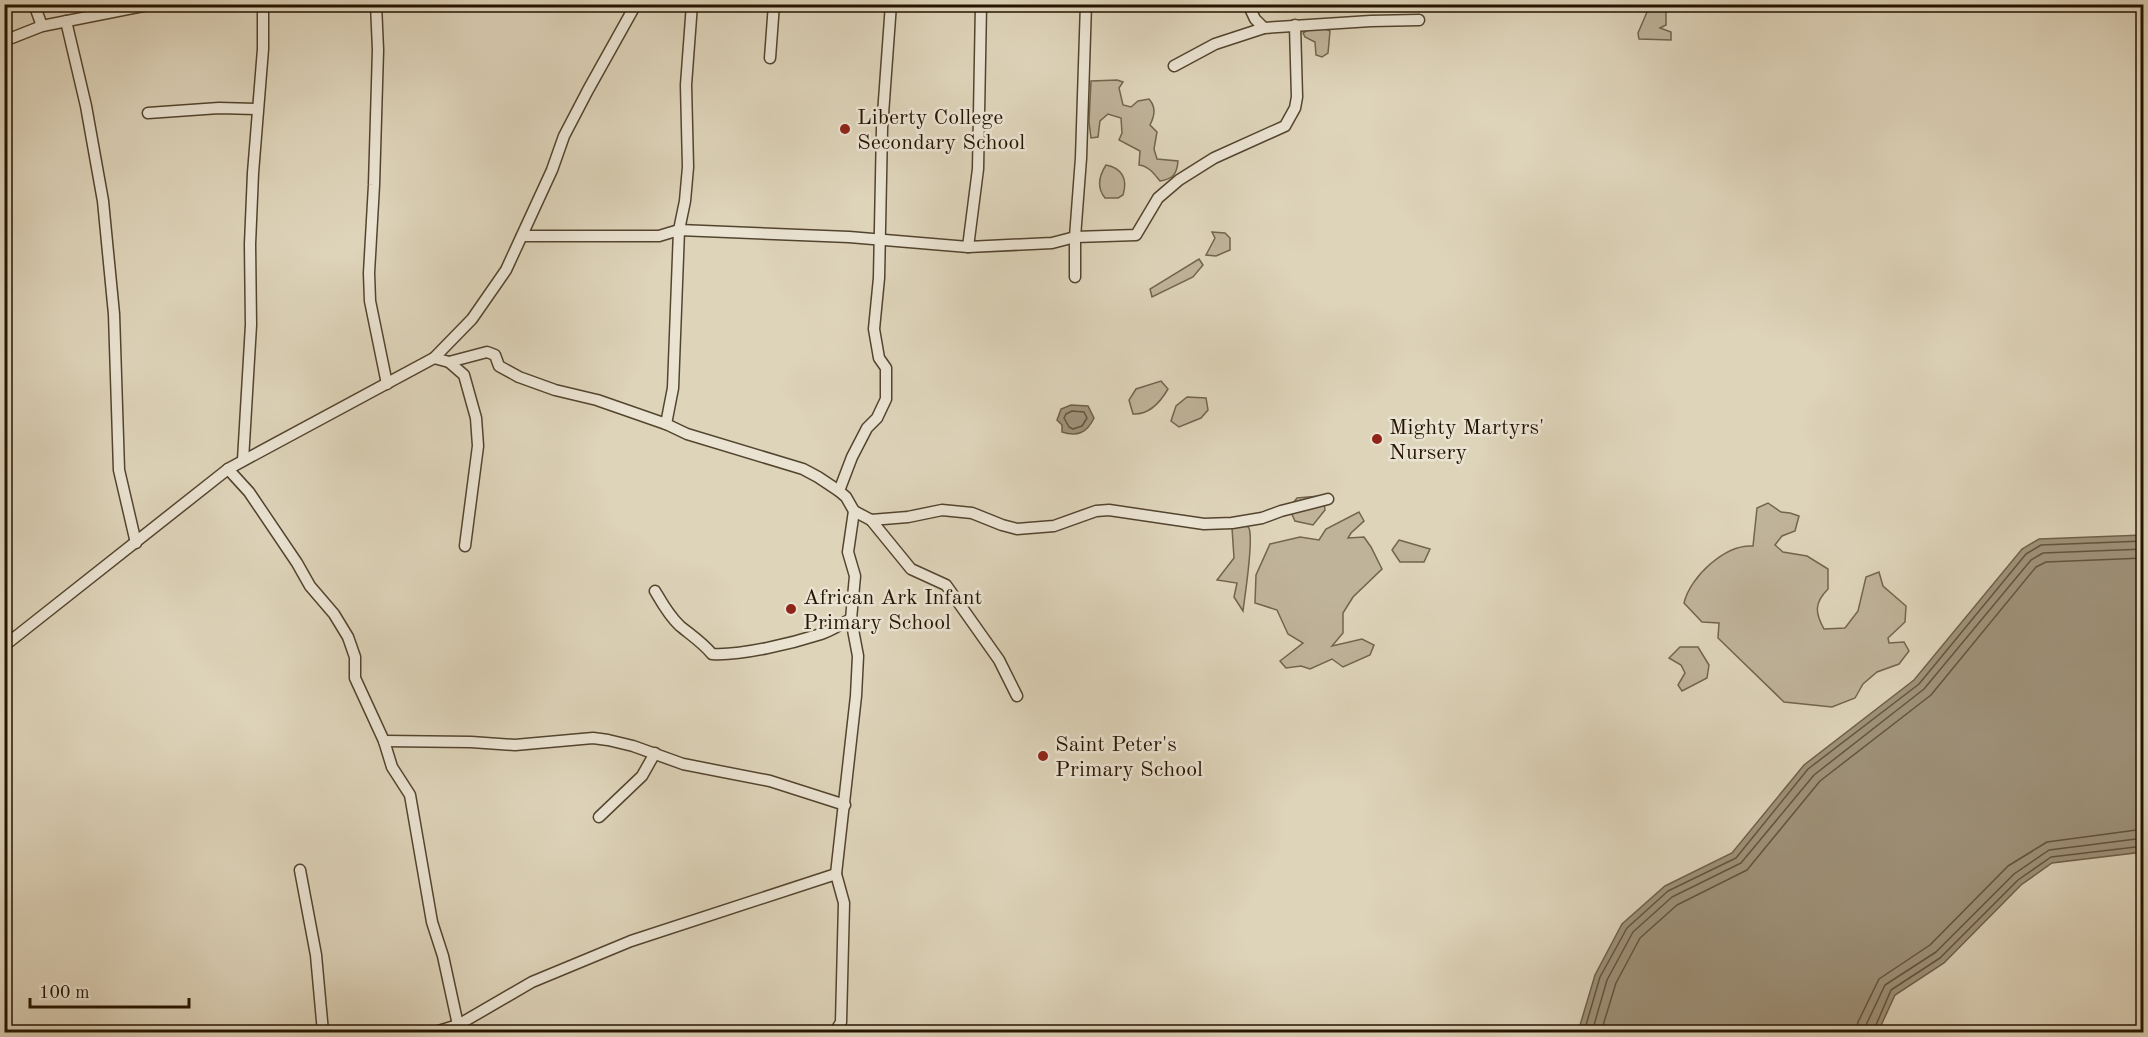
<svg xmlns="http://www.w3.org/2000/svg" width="2148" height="1037" font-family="'Old Standard TT',serif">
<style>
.green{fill:#bfb39a;stroke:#72644d;stroke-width:1.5}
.water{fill:#9f937b;stroke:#6e604a;stroke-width:1.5}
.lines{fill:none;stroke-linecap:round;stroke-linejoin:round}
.shore{stroke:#62543e;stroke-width:1.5}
.minor-casing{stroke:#53442e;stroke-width:13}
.minor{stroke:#eae3d2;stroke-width:10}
.poi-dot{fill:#8f2418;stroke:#eae3d2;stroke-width:2}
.labels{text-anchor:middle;stroke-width:5;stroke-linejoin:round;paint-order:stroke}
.poi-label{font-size:22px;fill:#251400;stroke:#eae3d2;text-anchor:start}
</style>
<rect width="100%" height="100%" fill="#ded4ba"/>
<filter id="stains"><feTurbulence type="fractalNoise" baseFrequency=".00333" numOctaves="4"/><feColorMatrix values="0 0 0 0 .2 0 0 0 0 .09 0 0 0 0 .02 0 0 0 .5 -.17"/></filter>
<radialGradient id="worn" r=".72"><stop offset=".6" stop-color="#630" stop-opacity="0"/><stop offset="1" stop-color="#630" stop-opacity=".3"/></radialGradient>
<g class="green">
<polygon points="1650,5 1666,5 1666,25 1660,28 1671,32 1671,40 1639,39 1638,33"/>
<polygon points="1321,27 1330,31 1328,53 1322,57 1316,55 1315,42 1305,37 1303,33 1308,30"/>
<path d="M 1117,80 L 1123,82 L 1119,88 L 1123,105 L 1131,107 L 1138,101 L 1149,99 C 1156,107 1155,115 1150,125 L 1157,132 L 1154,149 L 1157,159 L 1178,161 C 1177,174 1173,179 1160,181 C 1155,175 1149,166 1139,165 L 1140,151 L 1119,140 L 1122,133 L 1121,118 L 1108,114 L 1100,121 L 1098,137 L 1091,138 L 1089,122 L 1091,81 Z"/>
<path d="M 1106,165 C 1122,168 1128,179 1123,195 L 1118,198 L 1105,198 C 1096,187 1099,176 1106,165 Z"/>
<polygon points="1212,232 1225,233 1230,238 1230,250 1216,256 1206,255 1215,238"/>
<polygon points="1199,259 1203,265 1193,277 1152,297 1150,289"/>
<path d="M 1161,381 L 1168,389 C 1161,401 1149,415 1133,414 L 1129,400 L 1136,389 Z"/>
<polygon points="1187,397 1206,398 1208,410 1201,418 1179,427 1171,421 1176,406"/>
<polygon points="1319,496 1324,502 1325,510 1313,525 1295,521 1289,508 1297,498"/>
<path d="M 1768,503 L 1781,512 L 1790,513 L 1799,516 L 1795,531 L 1782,536 L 1775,545 L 1783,552 L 1807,556 L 1828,569 L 1828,589 C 1814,603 1815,613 1824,629 L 1845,628 L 1858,611 L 1866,577 L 1879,572 L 1883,586 L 1906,606 L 1905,622 L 1888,638 L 1889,643 L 1904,642 L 1909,651 L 1899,664 L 1877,672 L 1863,684 L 1855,698 L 1832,707 L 1784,702 L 1718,638 L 1719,623 L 1702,622 L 1684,603 C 1690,577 1725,544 1753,546 L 1757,508 Z"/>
<polygon points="1359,512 1364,521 1351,533 1348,538 1364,537 1371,547 1382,569 1353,597 1343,613 1343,633 1332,646 1362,639 1374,645 1370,655 1343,667 1332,659 1310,669 1301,666 1286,668 1280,661 1303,643 1288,634 1277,610 1255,603 1256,575 1270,544 1300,537 1319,540 1326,529"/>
<path d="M 1242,522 C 1243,523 1248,527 1249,528 C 1254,540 1245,594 1243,611 L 1234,597 L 1237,583 L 1217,580 L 1234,558 L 1232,528 Z"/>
<polygon points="1399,540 1430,549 1424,562 1400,562 1392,550"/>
<polygon points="1680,647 1698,647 1709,665 1707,678 1682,691 1678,685 1685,673 1681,665 1669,658"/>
</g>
<g class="water">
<path d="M 1071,405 L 1088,406 L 1094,418 C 1087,433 1077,437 1062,432 L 1062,425 L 1057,420 L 1061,409 Z"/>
<polygon points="2143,535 2143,852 2052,863 2021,885 1944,963 1895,995 1878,1032 1578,1032 1595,975 1622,924 1665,886 1732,853 1804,765 1914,680 2022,549 2039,539"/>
</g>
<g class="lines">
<g class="shore">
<polygon points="1072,411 1084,412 1087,418 1082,426 1073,429 1069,427 1064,418 1066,414"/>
<polyline points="1584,1032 1600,977 1627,928 1668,891 1736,858 1808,769 1919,684 2026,554 2041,545 2144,541"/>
<polyline points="1592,1032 1607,980 1633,932 1672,897 1741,863 1814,775 1924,689 2031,560 2043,553 2144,549"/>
<polyline points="1601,1032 1616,983 1640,938 1677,905 1747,870 1820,781 1931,695 2036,567 2046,562 2144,558"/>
<polyline points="1856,1032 1858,1022 1879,979 1930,945 2008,866 2047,842 2144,829"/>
<polyline points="1865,1032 1866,1025 1885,985 1936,952 2014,874 2049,850 2144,838"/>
<polyline points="1873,1032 1891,990 1940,958 2018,880 2051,857 2144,846"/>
</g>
<g class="minor-casing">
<g id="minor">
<polyline points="34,4 42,26"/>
<polyline points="376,4 378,50 374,185 369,273 370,301 387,384"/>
<polyline points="1248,4 1255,19 1264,28"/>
<polyline points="66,21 86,106 103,201 114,314 119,470 136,543"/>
<polyline points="4,41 42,26 153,4"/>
<polyline points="770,58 774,4"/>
<polyline points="1174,66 1215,44 1264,28 1371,21 1419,20"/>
<polyline points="148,113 219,108 257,109"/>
<polyline points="522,236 659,236 679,230 849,237 968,247 1052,243 1075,237 1136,235 1158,198 1179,180 1214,158 1285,126 1295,108 1297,97 1295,25"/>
<polyline points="968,247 978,169 981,4"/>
<polyline points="1075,277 1075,237 1081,158 1086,4"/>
<polyline points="434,358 449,362 487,352 495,355 499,366 519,377 555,390 597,400 666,424 687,434 803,469 818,477 839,491 846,497 854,511 848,552 855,576 851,619 858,656 856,696 836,874 844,903 841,1022 835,1032"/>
<polyline points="449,362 464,375 476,418 478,446 465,546"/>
<polyline points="666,424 673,388 679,230 685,201 688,167 686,85 692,4"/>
<polyline points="243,460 251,325 250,244 253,173 263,49 263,4"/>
<polyline points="228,469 249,492 297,563 310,586 334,614 348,637 355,657 355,678 384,741 392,767 410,795 432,922 443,956 458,1025"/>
<polyline points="839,491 852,457 867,428 877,418 886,399 886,368 879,358 874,329 879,278 882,128 891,4"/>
<polyline points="854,511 871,520 908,517 942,510 972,513 1002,525 1017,529 1054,526 1096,511 1109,510 1204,524 1232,523 1262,518 1281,511 1328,499"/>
<polyline points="871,520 911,569 946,585 999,660 1017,696"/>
<path d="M 655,591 C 662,603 669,616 680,626 C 691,635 702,642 712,654 C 741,656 793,643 821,634 C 831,631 841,624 851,619"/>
<polyline points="4,646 228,469 434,358 472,319 506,270 552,170 564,136 588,90 636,4"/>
<polyline points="384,741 471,742 515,745 593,738 608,740 633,746 683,764 770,781 845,805"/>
<polyline points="599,817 642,776 655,753"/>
<polyline points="300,870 316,955 323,1032"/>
<polyline points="435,1032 458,1025 532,982 631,941 836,874"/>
</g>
</g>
<use href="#minor" class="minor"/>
</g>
<g class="poi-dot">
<circle cx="845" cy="129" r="6"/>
<circle cx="1377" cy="439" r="6"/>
<circle cx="791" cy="609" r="6"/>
<circle cx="1043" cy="756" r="6"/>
</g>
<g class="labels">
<g class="poi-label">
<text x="857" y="124">Liberty College<tspan x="857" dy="25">Secondary School</tspan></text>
<text x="1389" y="434">Mighty Martyrs'<tspan x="1389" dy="25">Nursery</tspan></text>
<text x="803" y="604">African Ark Infant<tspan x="803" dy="25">Primary School</tspan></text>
<text x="1055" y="751">Saint Peter's<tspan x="1055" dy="25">Primary School</tspan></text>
</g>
</g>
<rect width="2148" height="1037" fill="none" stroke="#ded4ba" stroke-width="24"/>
<rect x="6" y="6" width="2136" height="1025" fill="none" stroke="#251400" stroke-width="3"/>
<rect x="12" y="12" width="2124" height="1013" fill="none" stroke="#251400" stroke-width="1.5"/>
<path d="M30 998v9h159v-9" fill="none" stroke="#251400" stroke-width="3"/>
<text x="39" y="998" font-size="18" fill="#251400" stroke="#eae3d2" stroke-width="4.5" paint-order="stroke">100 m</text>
<rect width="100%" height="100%" filter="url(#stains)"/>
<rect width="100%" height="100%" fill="url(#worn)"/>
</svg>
